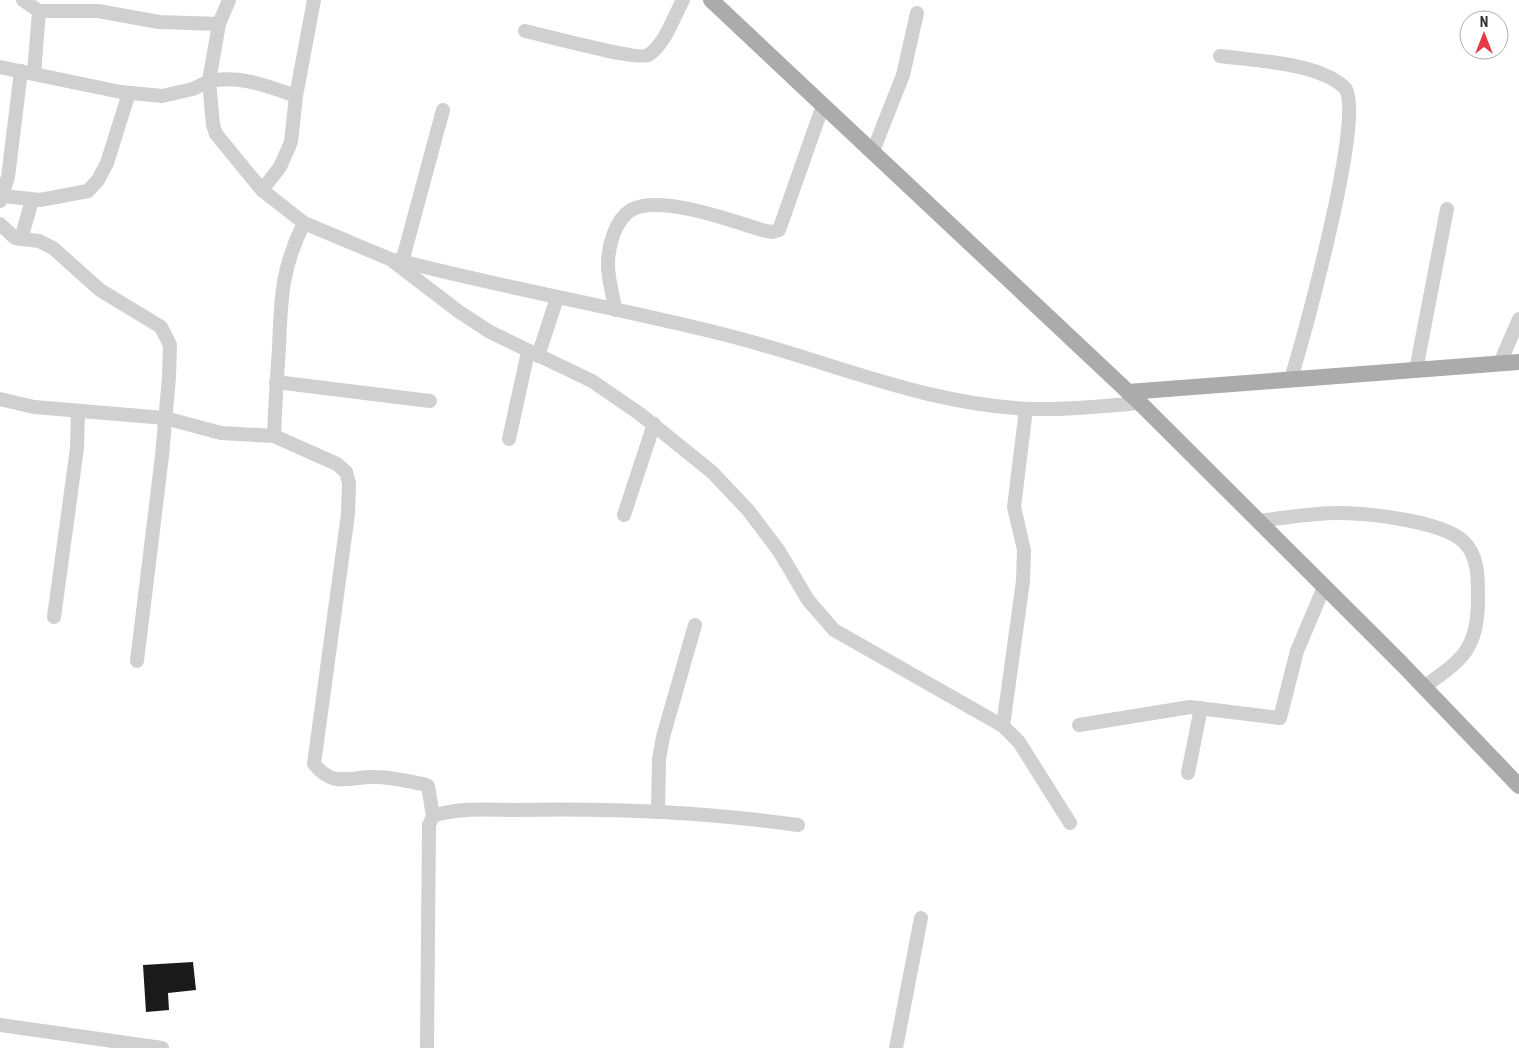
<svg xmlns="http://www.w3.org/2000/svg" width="1519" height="1048" font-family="'Roboto Condensed',sans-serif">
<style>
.building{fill:#1a1a1a}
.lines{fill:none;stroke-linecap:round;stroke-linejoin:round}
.minor{stroke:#d0d0d0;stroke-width:14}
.major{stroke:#ababab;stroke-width:16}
</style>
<rect width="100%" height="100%" fill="#fff"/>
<polygon class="building" points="193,962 196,990 168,993 169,1010 146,1012 143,965"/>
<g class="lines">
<g class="minor">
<polyline points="23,0 39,11 98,11 159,22 219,24"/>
<path d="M 229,0 L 219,24 L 209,81 C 241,75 267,86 296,96"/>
<path d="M 525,31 C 543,35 638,61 648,55 C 665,45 674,16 683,0"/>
<path d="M 1220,56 C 1256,61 1316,62 1344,87 C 1368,107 1302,342 1291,379"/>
<polyline points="0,67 121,92 162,96 193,89 209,81 213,125 216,134 262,190 304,223 390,259 458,311 490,332 592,381 640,414 712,472 748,510 779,551 808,600 834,630 1003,726 1019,742 1070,823"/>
<polyline points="34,74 39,11"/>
<polyline points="873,151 903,75 917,13"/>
<polyline points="262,190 280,167 291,142 296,96 314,0"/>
<polyline points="3,196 40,200 88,191 98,180 107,163 129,93"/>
<polyline points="0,201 8,177 21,71"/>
<polyline points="0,224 15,238 39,241 53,248 100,290 161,327 170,345 169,377 162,456 137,661"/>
<polyline points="21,239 32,200"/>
<path d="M 397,260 C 504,288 614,307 722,334 C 825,359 926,406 1033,409 C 1069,410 1105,406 1140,403"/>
<polyline points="402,262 443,110"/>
<path d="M 615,310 C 613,295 608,279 608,265 C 608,246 615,220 631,210 C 660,194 732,221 762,230 L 772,232 L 779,230 L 823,105"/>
<polyline points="538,356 557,298"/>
<polyline points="1500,363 1519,319"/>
<polyline points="1416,370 1447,209"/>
<polyline points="276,382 430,401"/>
<path d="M 0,399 L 34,407 L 165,418 L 221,433 L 274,436 L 337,464 L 346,472 L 349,483 L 348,514 L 314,764 C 334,789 350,776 376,777 C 391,777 407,781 423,784 L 428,786 L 433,816"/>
<path d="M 274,436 C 275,407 277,378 279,348 C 281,299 281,269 304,223"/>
<polyline points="509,439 528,352"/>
<polyline points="624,515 654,424"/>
<path d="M 1258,521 C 1285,518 1312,513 1338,513 C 1368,513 1441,521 1463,541 C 1479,556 1478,579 1478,599 C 1478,649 1463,659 1424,687"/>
<polyline points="54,617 77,448 78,411"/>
<polyline points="1079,725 1190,707 1280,718 1297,651 1324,587"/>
<polyline points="1003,726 1023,581 1024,550 1014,507 1026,409"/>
<polyline points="1188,773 1201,708"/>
<polyline points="658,812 659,759 663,737 695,625"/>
<polyline points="0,1025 162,1048"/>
<path d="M 427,1048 L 429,825 L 433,816 C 459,807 489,810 516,810 C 610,808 705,812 798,825"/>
<polyline points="896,1048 921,918"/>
</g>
<g class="major">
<polyline points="711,0 1140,403 1400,662 1519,786"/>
<polyline points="1128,392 1519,362"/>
</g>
</g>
<g transform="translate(1484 35)"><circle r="24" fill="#ffffff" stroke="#adadad"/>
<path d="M0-4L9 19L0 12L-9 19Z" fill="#e63946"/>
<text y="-8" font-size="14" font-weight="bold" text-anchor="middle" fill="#333333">N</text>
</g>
</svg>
